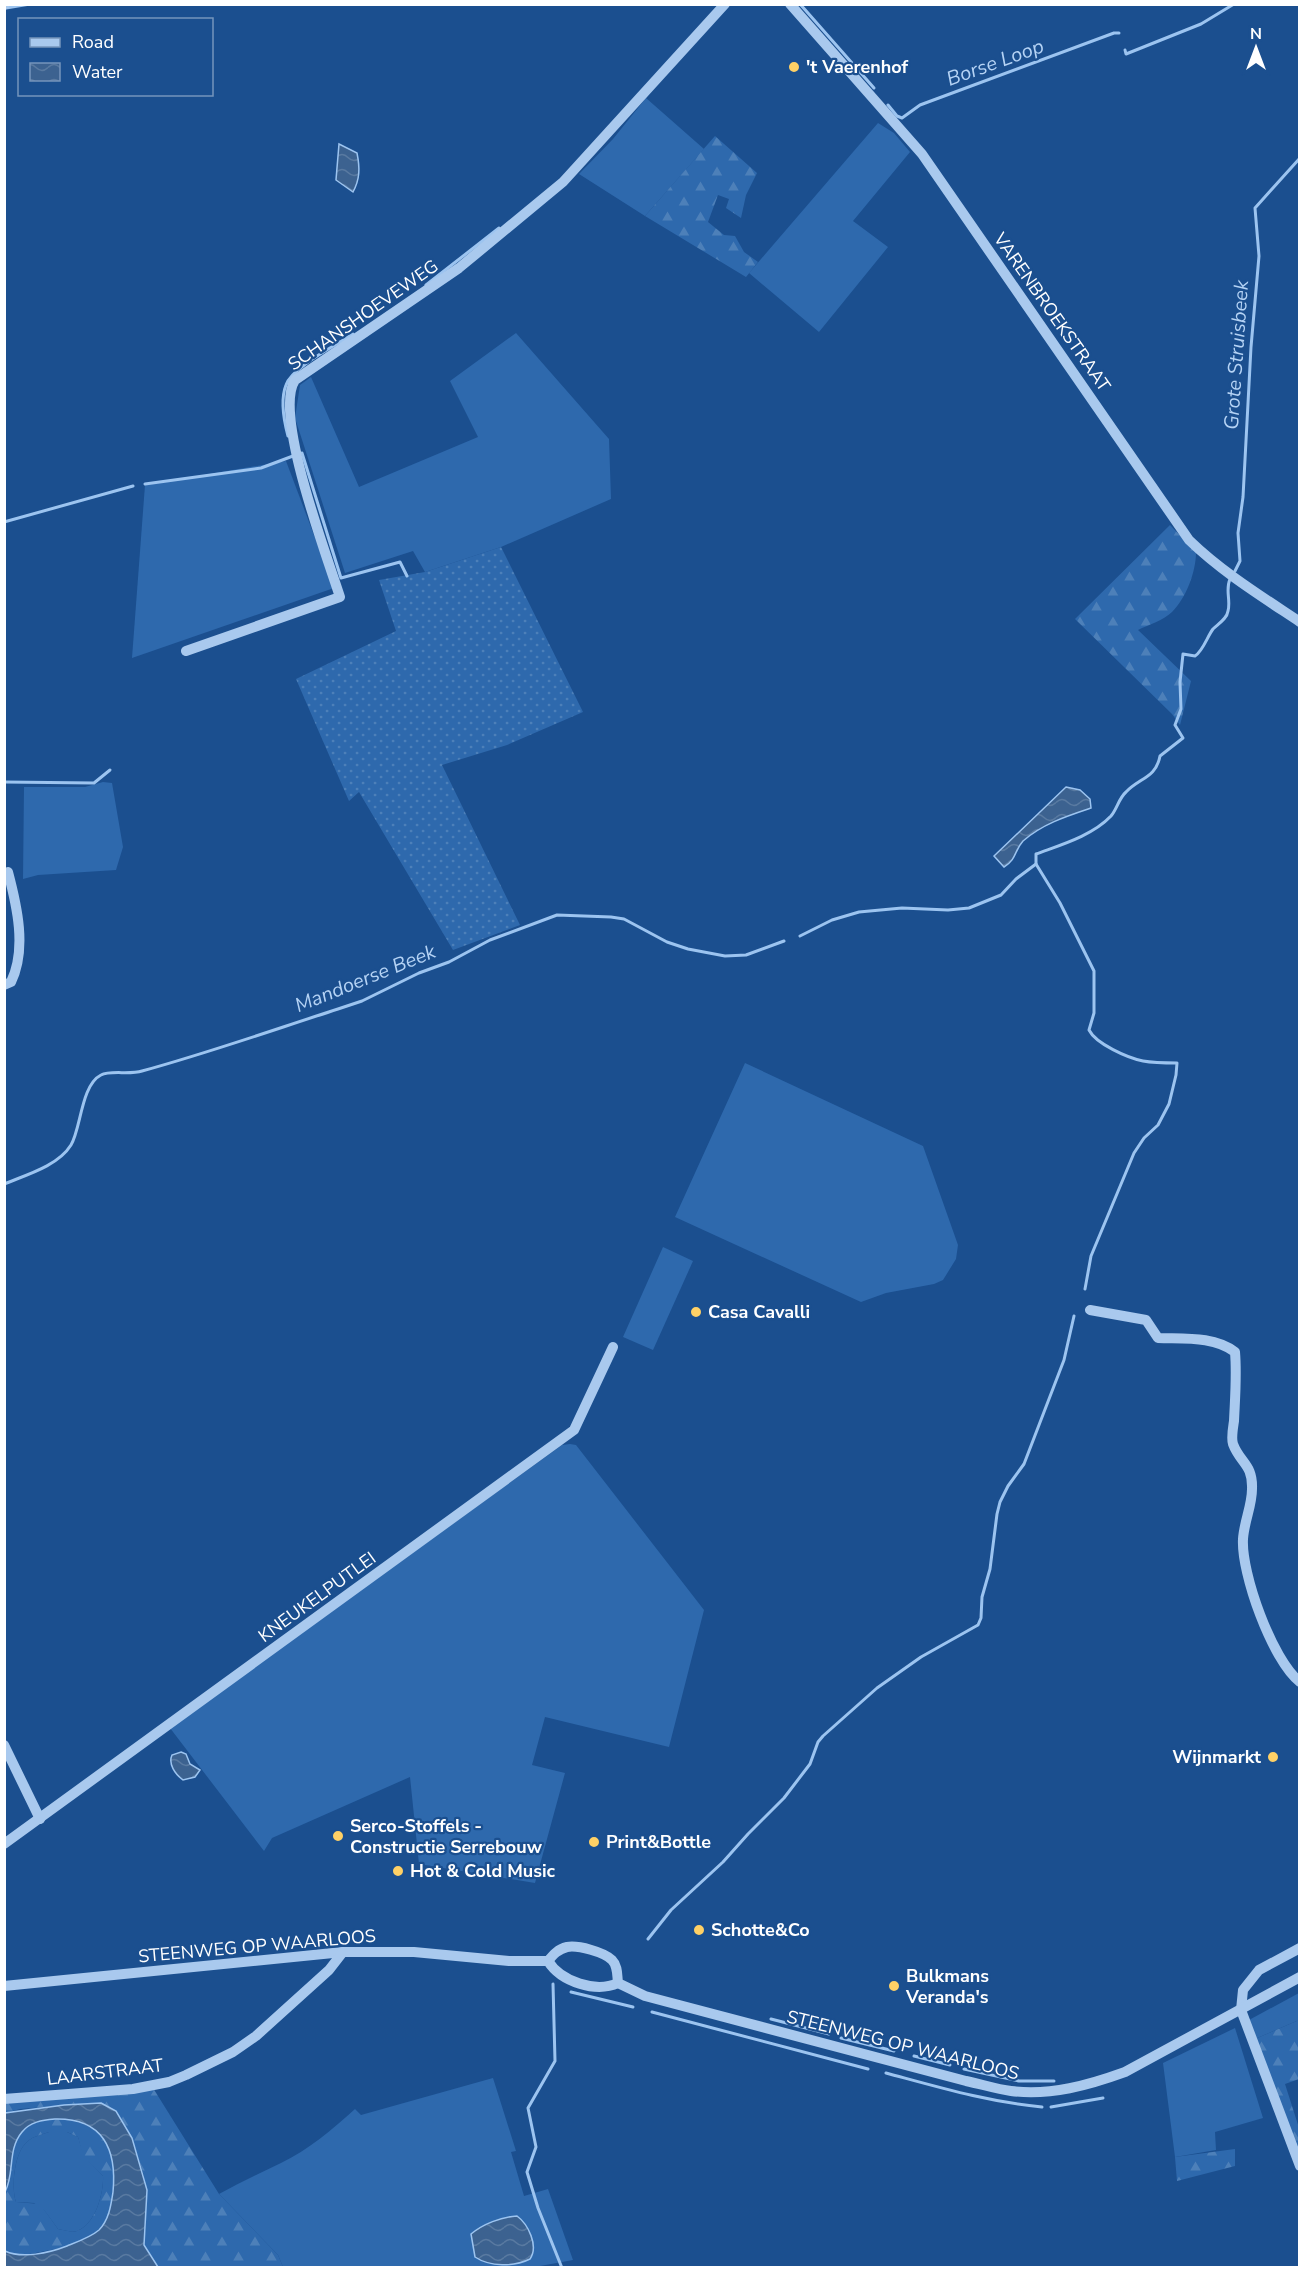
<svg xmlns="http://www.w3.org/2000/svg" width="1304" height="2272" font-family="'Nunito Sans',sans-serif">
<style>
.grass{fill:#2e69ad}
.forest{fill:url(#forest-firs);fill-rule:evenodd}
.garden{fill:url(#garden-dots)}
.water{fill:url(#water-waves);stroke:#9cc4f0;stroke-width:1.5}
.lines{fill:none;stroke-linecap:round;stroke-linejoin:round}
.stream{stroke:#9cc4f0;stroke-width:3}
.minor{stroke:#a9c9ee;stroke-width:10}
.poi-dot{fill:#ffd166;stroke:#1b4f8f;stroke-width:2}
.labels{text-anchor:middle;stroke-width:4.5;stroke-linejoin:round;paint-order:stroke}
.poi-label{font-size:18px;font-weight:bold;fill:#fff;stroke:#1b4f8f;text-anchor:start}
.street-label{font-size:18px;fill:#fff;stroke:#1b4f8f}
.water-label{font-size:20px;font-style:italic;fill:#b5d3f5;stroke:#1b4f8f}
</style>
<defs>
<pattern id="forest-firs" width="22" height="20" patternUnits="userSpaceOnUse" patternTransform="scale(1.5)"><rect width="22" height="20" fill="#2e69ad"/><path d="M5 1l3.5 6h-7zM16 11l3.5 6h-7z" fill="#4d80b9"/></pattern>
<pattern id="garden-dots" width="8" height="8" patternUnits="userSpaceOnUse" patternTransform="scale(1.5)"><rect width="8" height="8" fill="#2e69ad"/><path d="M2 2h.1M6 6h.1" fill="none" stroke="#4d80b9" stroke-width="1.8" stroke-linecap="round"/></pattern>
<pattern id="water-waves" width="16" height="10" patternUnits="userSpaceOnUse" patternTransform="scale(1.5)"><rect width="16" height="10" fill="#3c6290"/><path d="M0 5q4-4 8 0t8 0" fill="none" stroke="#597aa1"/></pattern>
</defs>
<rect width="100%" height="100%" fill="#1b4f8f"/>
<g class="grass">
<polygon points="646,98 704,149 645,216 579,174 613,139"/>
<polygon points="878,123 894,133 910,152 853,221 888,247 819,332 749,273"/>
<polygon points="516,333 609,439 611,499 501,547 425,572 413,551 345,573 295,418 300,385 311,377 359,487 478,437 450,381"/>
<polygon points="286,461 334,588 132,658 145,485"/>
<polygon points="103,782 112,783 123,847 116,870 38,875 23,879 24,787 85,787"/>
<polygon points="745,1063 923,1146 958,1245 956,1259 943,1280 934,1284 886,1293 861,1302 675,1217"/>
<polygon points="663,1247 693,1261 653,1350 623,1337"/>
<polygon points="570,1444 576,1445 704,1610 669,1747 545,1717 532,1765 565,1773 535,1883 419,1864 410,1777 272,1838 264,1851 170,1728 562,1445"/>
<polygon points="1299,1993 1299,2020 1255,2039 1249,2020"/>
<polygon points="1235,2028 1263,2118 1215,2132 1216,2150 1175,2157 1163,2063"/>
<path d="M 493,2078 L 516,2151 L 511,2152 L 524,2196 L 548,2189 L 573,2260 L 529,2268 L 283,2267 L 278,2255 L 219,2194 C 239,2183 260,2173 281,2163 C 308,2150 333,2129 355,2109 L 361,2115 Z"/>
<path d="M 49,2132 L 67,2132 L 78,2137 L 84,2156 L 103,2176 C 104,2193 95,2225 77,2231 C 71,2233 64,2230 58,2229 L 44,2210 L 34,2203 L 16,2202 C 11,2187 14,2153 27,2142 C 33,2136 41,2135 49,2132 Z"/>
</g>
<g class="forest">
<polygon points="715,136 757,173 746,195 741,218 726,208 729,199 718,195 708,222 724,235 735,236 744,252 758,262 746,277 645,216"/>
<path d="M 1170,525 L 1196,552 C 1196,572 1186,598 1172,612 C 1164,620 1148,625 1138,630 L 1191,681 L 1180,725 L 1172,714 L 1075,619 Z"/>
<polygon points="1299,2020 1299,2079 1285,2084 1299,2128 1299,2161 1255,2039"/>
<polygon points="153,2088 219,2194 278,2255 283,2267 158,2267 144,2245 146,2223 144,2176 132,2138 93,2103 20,2109 5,2113 5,2101"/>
<path d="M 51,2119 C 99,2119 117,2143 113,2189 C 111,2204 110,2217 100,2228 C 88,2242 63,2248 45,2251 C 31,2254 18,2257 5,2251 L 5,2192 C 20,2163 0,2125 51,2119 ZM 49,2132 L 67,2132 L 78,2137 L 83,2156 L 103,2176 C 104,2193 95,2225 77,2231 C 72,2233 64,2230 58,2229 L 40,2204 L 16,2202 C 11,2187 14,2153 27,2142 C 33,2136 41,2135 49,2132 Z"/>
<polygon points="1235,2149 1235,2166 1177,2181 1175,2157"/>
</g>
<polygon class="garden" points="501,547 583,712 507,745 442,765 520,925 453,950 359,792 349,801 296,679 396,631 379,580 425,572"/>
<g class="water">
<path d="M 339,144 L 357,153 C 360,168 360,179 353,192 L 336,180 Z"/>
<path d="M 1066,787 L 1080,790 L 1090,799 L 1091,808 C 1067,816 1042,824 1023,841 C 1014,851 1017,859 1004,867 L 994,856 Z"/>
<path d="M 181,1752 L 186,1754 L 190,1764 L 200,1770 L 195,1777 L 183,1780 C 175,1774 168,1764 172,1755 Z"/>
<path d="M 101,2103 L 116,2111 L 132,2138 L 147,2190 L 144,2245 L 158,2267 L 5,2267 L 5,2251 C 22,2259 49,2253 67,2246 C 77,2242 91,2237 99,2230 C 109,2220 111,2205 113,2192 C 117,2149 103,2118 55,2119 C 42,2120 30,2122 22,2132 C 7,2150 15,2173 5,2192 L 5,2113 L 64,2105 Z"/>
<path d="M 517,2216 C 528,2224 539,2246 530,2259 C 514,2267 490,2267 475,2257 L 471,2234 C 483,2224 501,2217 517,2216 Z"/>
</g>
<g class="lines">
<g class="stream">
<polyline points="800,4 874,88"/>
<polyline points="6,8 30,4"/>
<polyline points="1125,50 1126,54 1201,24 1234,4"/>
<polyline points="888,105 897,116 902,118 920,105 1114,33 1119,33"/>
<polyline points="426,285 499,228"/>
<path d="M 288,436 C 284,421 280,400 286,385 C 292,367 337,345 353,334"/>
<polyline points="302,453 341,578 400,562 407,576"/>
<polyline points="145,484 261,468 293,456"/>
<polyline points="4,522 133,486"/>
<polyline points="1235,571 1240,561 1238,533 1243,497 1251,347 1259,256 1255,208 1300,158"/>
<polyline points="4,782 94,783 110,770"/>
<polyline points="800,936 832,920 859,912 902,908 948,910 969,908 1001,895 1016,879 1036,864"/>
<path d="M 4,1184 C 26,1175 58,1166 71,1145 C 81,1129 81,1085 101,1075 C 110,1070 130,1075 142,1071 C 208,1053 273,1030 338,1009 L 362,1001 L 419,973 L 449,962 L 490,940 L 557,915 L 611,917 L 624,919 L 667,942 L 688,949 L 725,956 L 746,955 L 784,941"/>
<path d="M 1085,1289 L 1091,1256 L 1134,1153 L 1144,1138 L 1158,1125 L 1169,1104 L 1176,1075 L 1177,1063 C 1166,1063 1154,1063 1143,1061 C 1128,1058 1096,1044 1089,1030 L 1094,1013 L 1094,971 L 1060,903 L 1036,864 L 1036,854 C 1060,845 1092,836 1111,816 C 1117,809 1119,798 1126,792 C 1139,778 1156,778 1160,756 L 1183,738 L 1175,725 L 1181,709 L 1180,682 L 1183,654 L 1195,656 C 1203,651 1207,637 1213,629 C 1218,624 1227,619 1228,611 C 1231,600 1225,590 1230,579"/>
<polyline points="648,1939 671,1910 723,1862 748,1834 784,1798 810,1764 818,1742 823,1736 877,1688 921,1657 978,1625 981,1618 982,1597 990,1569 997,1514 1000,1502 1008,1486 1024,1464 1064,1360 1074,1316"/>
<polyline points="553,1984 555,2061 528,2108 536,2147 527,2172 538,2208 562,2268"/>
<polyline points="571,1992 633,2007"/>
<polyline points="652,2012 868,2069"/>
<polyline points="771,2019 829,2034"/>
<polyline points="841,2038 894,2051"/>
<polyline points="914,2056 950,2065"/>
<polyline points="964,2069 1019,2081 1054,2081"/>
<path d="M 886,2073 C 938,2087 988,2102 1042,2107"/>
<polyline points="1051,2107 1103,2098"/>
</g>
<g class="minor">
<path d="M 790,4 L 922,154 L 1189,540 C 1222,572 1261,596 1300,622"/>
<polyline points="4,5 5,4"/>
<path d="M 186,651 L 340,597 C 327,556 273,414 295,380 L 459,268 L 563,182 L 725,4"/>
<path d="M 4,985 L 11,982 C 27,949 17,906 8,872"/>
<path d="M 1090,1310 L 1146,1320 L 1158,1338 C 1184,1339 1214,1336 1235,1352 C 1237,1375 1235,1398 1234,1421 C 1233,1428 1231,1438 1233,1444 C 1240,1463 1253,1464 1252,1489 C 1252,1506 1244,1522 1243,1539 C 1241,1573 1272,1660 1300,1682"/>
<polyline points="4,1745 40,1819"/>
<polyline points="4,1844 574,1430 613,1347"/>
<polyline points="1300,1948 1259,1970 1243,1990 1241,2010 1300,2166"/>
<path d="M 548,1961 C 553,1955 558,1949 567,1947 C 578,1945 604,1952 612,1960 C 618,1966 617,1975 618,1983 L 645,1996 L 966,2081 C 981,2084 996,2089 1011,2091 C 1051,2096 1089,2085 1125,2072 L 1300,1977"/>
<path d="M 548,1961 C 561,1982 596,1993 618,1983"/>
<polyline points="4,1986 343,1952 414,1952 509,1961 548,1961"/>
<polyline points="4,2099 133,2089 169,2082 186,2075 233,2052 256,2036 329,1970 343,1952"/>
</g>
</g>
<g class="poi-dot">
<circle cx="794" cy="67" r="6"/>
<circle cx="696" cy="1312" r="6"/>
<circle cx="1273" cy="1757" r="6"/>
<circle cx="338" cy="1836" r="6"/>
<circle cx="594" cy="1842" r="6"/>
<circle cx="398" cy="1871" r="6"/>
<circle cx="699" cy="1930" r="6"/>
<circle cx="894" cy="1986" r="6"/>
</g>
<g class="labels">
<g class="poi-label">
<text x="806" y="73">'t Vaerenhof</text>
<text x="708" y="1318">Casa Cavalli</text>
<text x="1261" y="1763" text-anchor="end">Wijnmarkt</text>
<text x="350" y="1832">Serco-Stoffels -<tspan x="350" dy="21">Constructie Serrebouw</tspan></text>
<text x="606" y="1848">Print&amp;Bottle</text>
<text x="410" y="1877">Hot &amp; Cold Music</text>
<text x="711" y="1936">Schotte&amp;Co</text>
<text x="906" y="1982">Bulkmans<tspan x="906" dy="21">Veranda's</tspan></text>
</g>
<g class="street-label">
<text transform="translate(1052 312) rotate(55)" y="6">VARENBROEKSTRAAT</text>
<text transform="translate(363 315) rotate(-35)" y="6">SCHANSHOEVEWEG</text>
<text transform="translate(317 1597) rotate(-36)" y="6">KNEUKELPUTLEI</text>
<text transform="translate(257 1946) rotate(-5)" y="6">STEENWEG OP WAARLOOS</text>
<text transform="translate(903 2045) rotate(14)" y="6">STEENWEG OP WAARLOOS</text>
<text transform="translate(105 2072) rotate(-7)" y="6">LAARSTRAAT</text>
</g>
<g class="water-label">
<text transform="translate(995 62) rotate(-20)" y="7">Borse Loop</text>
<text transform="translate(1236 355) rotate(-86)" y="7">Grote Struisbeek</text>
<text transform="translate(365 978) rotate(-22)" y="7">Mandoerse Beek</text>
</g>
</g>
<rect width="1304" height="2272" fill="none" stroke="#ffffff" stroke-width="12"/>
<rect x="18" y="18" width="195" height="78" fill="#1b4f8f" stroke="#7695bc" stroke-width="1.5"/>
<rect x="30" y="38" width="30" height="9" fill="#a9c9ee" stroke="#7695bc" stroke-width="1.5"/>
<text x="72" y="48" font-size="18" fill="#ffffff">Road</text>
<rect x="30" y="63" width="30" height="18" fill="url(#water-waves)" stroke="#7695bc" stroke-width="1.5"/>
<text x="72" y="78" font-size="18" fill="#ffffff">Water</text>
<g transform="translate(1256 48)" stroke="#1b4f8f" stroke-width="4.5" paint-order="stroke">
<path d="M0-4.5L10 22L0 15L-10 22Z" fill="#ffffff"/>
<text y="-9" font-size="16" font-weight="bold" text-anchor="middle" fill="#ffffff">N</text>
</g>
</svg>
